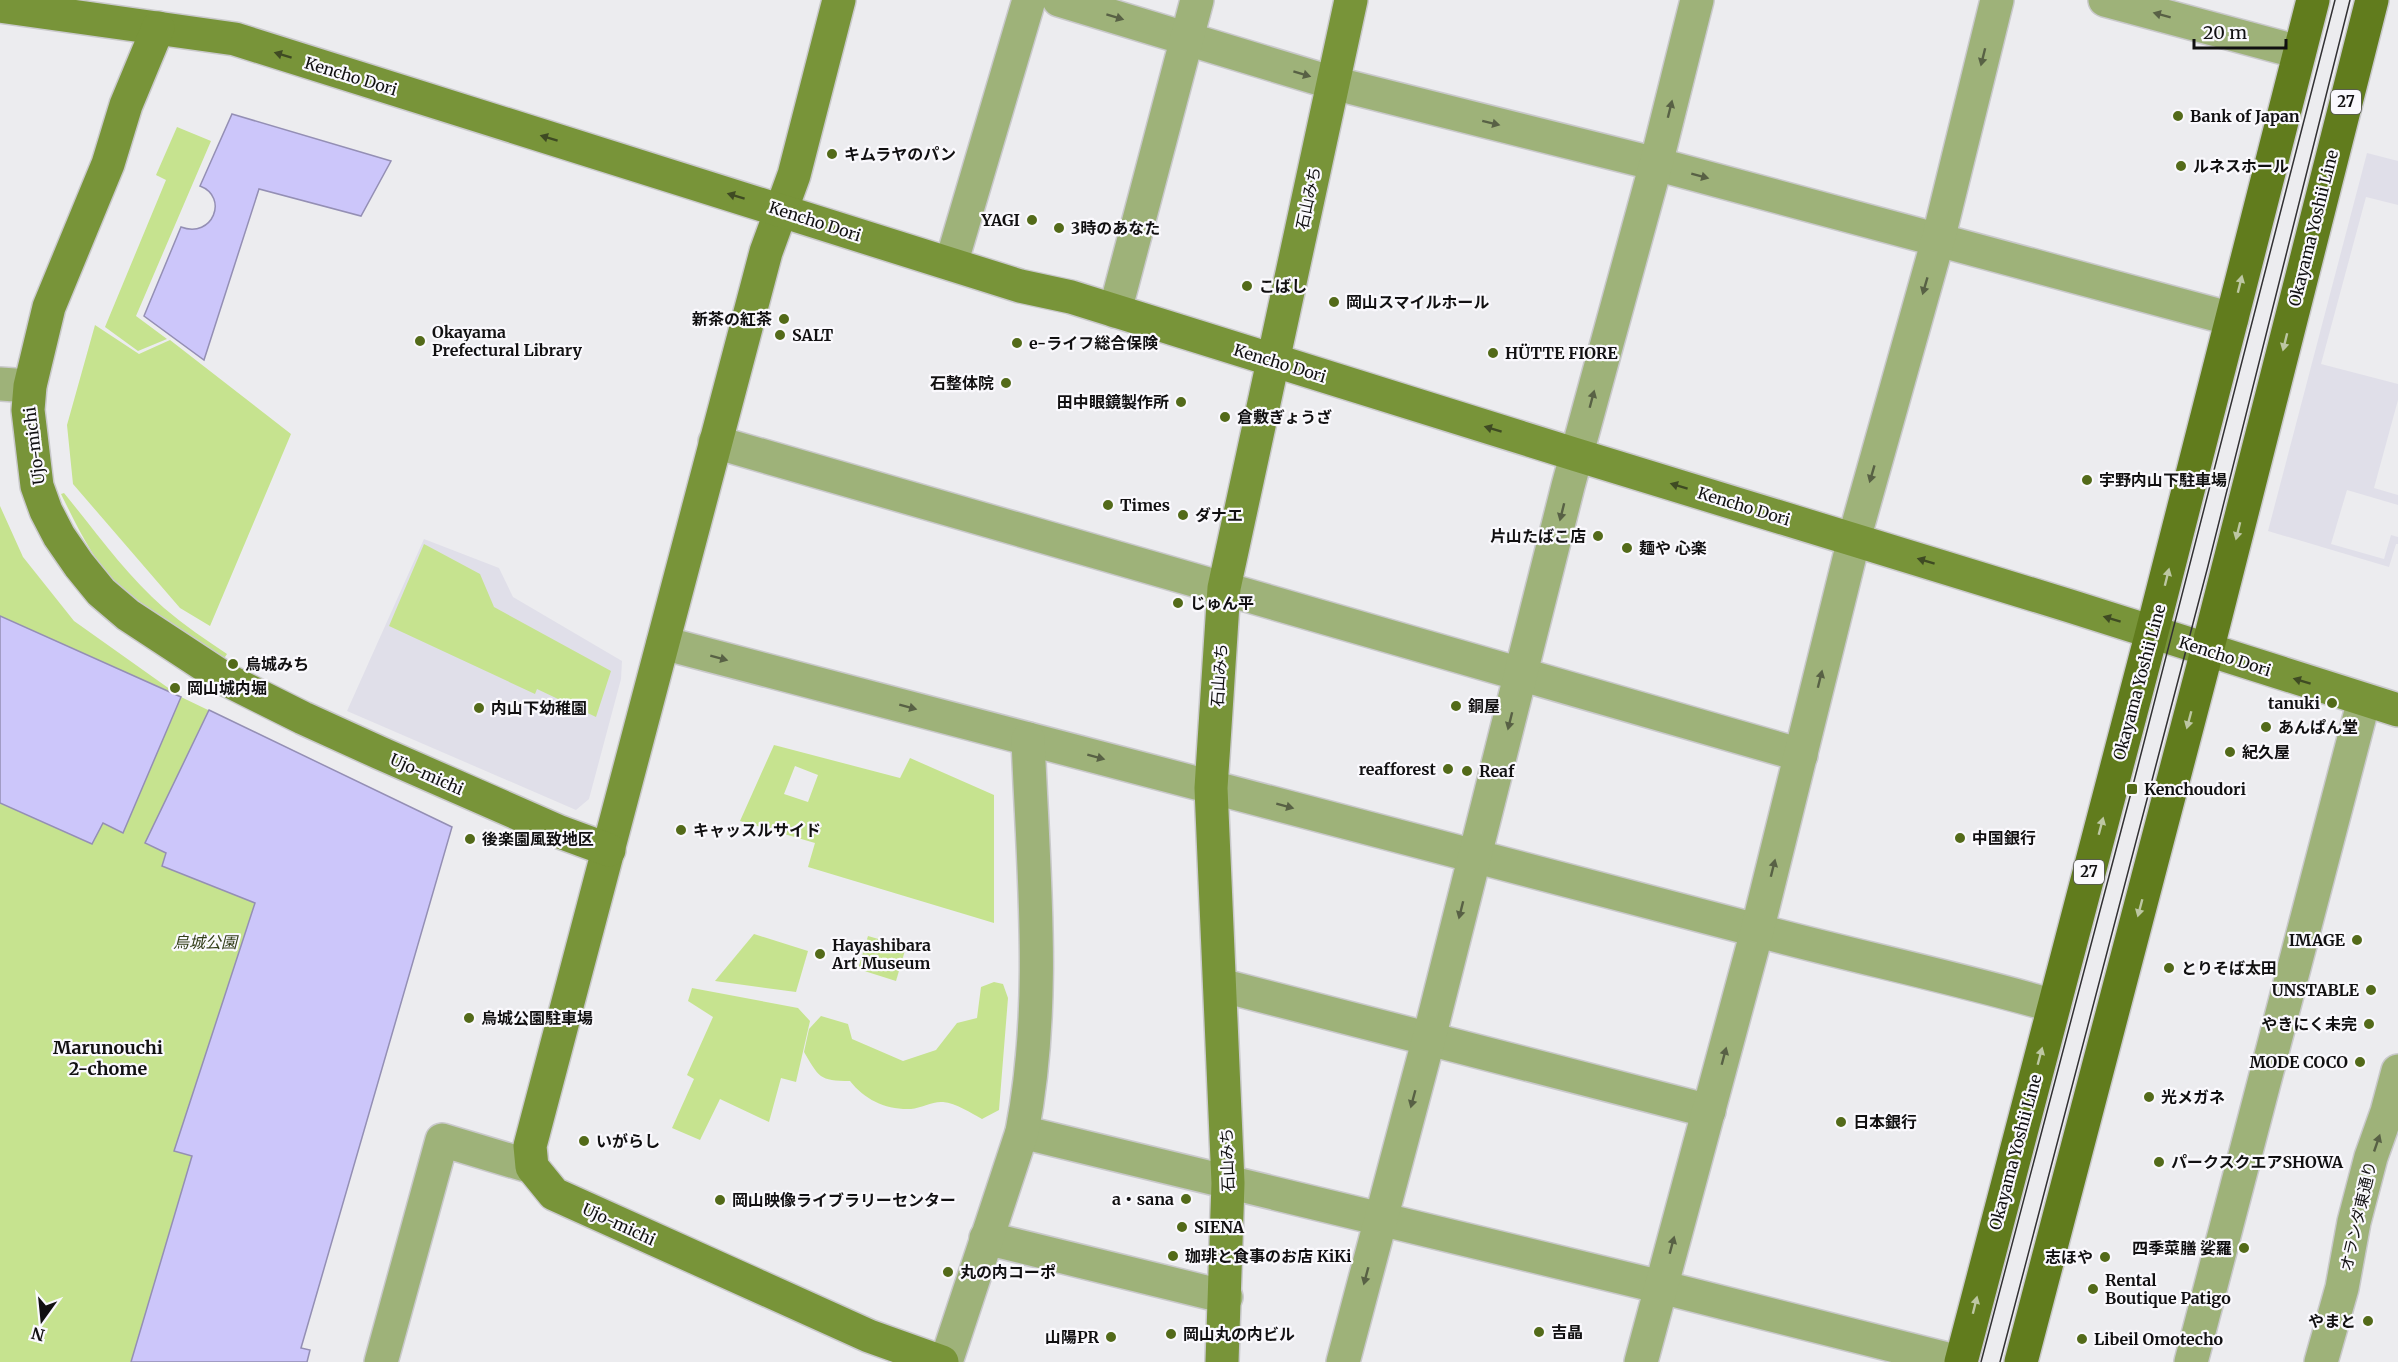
<svg xmlns="http://www.w3.org/2000/svg" width="2398" height="1362" font-family="Merriweather,'Noto Sans JP',serif">
<style>
.built{fill:#e0dfe9}
.green{fill:#c6e38f;fill-rule:evenodd}
.water{fill:#ccc6fa;stroke:#948fb4;stroke-width:1.5}
.lines{fill:none;stroke-linecap:round;stroke-linejoin:round}
.street-casing{stroke:#c9c9cb;stroke-width:36}
.secondary-casing{stroke:#c9c9cb;stroke-width:36}
.primary-casing{stroke:#c9c9cb;stroke-width:36}
.street{stroke:#9eb279;stroke-width:33}
.secondary{stroke:#789439;stroke-width:33}
.primary{stroke:#617c1d;stroke-width:33}
.tram{stroke:#323133;stroke-width:1.5}
.oneway{fill:#586145}
.oneway2{fill:#3f4b23}
.oneway3{fill:#bdc7a3}
.poi-dot{fill:#536a19;stroke:#faf9fd;stroke-width:2}
.labels{text-anchor:middle;stroke-width:4.5;stroke-linejoin:round;paint-order:stroke}
.shield{fill:#faf9fd;stroke:#575658;stroke-width:1.5}
.shield-label{font-size:15px;font-weight:bold;fill:#111011}
.street-label{font-size:16px;fill:#111011;stroke:#faf9fd}
.poi-label{font-size:16px;font-weight:bold;fill:#111011;stroke:#faf9fd;text-anchor:start}
.park-label{font-size:16px;font-style:italic;fill:#323e19;stroke:#faf9fd}
.neighbourhood-label{font-size:18px;font-weight:bold;fill:#111011;stroke:#faf9fd}
</style>
<rect width="100%" height="100%" fill="#ececef"/>
<g class="built">
<polygon points="2367,153 2398,161 2398,205 2366,197 2321,364 2398,384 2398,400 2374,488 2398,495 2398,505 2347,490 2331,544 2384,559 2391,535 2398,537 2398,544 2396,544 2389,567 2268,531"/>
<polygon points="424,539 499,568 513,597 622,661 621,679 589,799 576,810 347,711"/>
</g>
<g class="green">
<polygon points="177,127 211,141 136,316 167,339 138,351 105,327 166,180 156,175"/>
<polygon points="95,325 139,354 170,340 291,434 210,626 180,608 73,484 67,425"/>
<path d="M 64,493 C 96,532 126,575 164,608 C 184,625 206,640 227,654 L 223,660 C 189,637 151,616 120,588 C 94,563 77,526 61,494 Z"/>
<polygon points="0,506 23,557 74,621 181,697 452,827 301,1348 310,1350 307,1362 0,1362"/>
<polygon points="424,544 480,574 494,607 611,671 596,717 537,689 535,694 389,626"/>
<path d="M 774,745 L 900,778 L 910,758 L 994,795 L 994,923 L 808,867 L 815,843 L 740,821 ZM 795,766 L 818,775 L 808,802 L 784,794 Z"/>
<polygon points="754,934 808,951 796,992 715,981"/>
<polygon points="868,936 906,947 896,981 858,969"/>
<path d="M 994,982 L 1003,984 L 1008,998 L 999,1110 L 982,1119 C 971,1113 956,1103 943,1102 C 933,1101 921,1108 911,1109 C 886,1110 865,1100 850,1081 C 819,1081 819,1077 804,1052 L 809,1029 L 821,1016 L 848,1024 L 852,1039 L 903,1061 L 936,1050 L 957,1023 L 977,1018 L 981,987 Z"/>
<polygon points="692,988 798,1008 810,1021 796,1082 781,1078 769,1122 720,1099 700,1140 672,1128 694,1079 687,1075 713,1017 688,1001"/>
</g>
<g class="water">
<path d="M 232,114 L 391,161 L 361,216 L 259,189 L 204,360 L 144,316 L 181,227 C 213,239 229,197 200,186 Z"/>
<polygon points="0,616 181,697 123,833 103,823 92,844 0,803"/>
<polygon points="209,710 452,827 301,1348 310,1350 307,1362 131,1362 192,1156 174,1151 255,903 162,866 166,853 145,843"/>
</g>
<g class="lines">
<g class="street-casing">
<g id="street">
<polyline points="1059,0 1333,83 1656,164 2232,319"/>
<polyline points="2105,0 2299,52"/>
<polyline points="951,264 1029,0"/>
<polyline points="1115,311 1197,0"/>
<polyline points="0,384 30,386"/>
<polyline points="715,442 1801,755"/>
<path d="M 663,643 C 1025,740 1389,832 1752,929 C 1852,956 1954,977 2054,1006"/>
<polyline points="1220,985 1709,1111"/>
<polyline points="1022,1132 1661,1287 1959,1362"/>
<polyline points="986,1238 1226,1297"/>
<polyline points="381,1362 442,1140 532,1167"/>
<path d="M 946,1362 L 1022,1132 C 1047,1003 1033,869 1028,739"/>
<polyline points="1343,1362 1429,1038 1568,486 1656,164 1697,0"/>
<polyline points="1641,1362 1757,931 1854,539 1938,240 1997,0"/>
<polyline points="2191,1362 2364,700"/>
<polyline points="2321,1362 2342,1288 2354,1222 2371,1157 2387,1112 2398,1071"/>
</g>
</g>
<g class="secondary-casing">
<g id="secondary">
<polyline points="839,0 794,175 766,252 530,1146 532,1167 554,1194 869,1336 942,1362"/>
<polyline points="0,6 235,39 1020,286 1071,297 1577,455 2070,606 2398,710"/>
<polyline points="158,28 126,105 108,164 49,307 30,386 28,410 37,486 46,511 59,536 79,565 101,592 128,615 227,680 303,718 380,753 560,832 609,850"/>
<polyline points="1222,1362 1228,1183 1211,788 1224,588 1351,0"/>
</g>
</g>
<g class="primary-casing">
<g id="primary">
<polyline points="1961,1362 2152,632 2313,0"/>
<polyline points="2021,1362 2207,651 2372,0"/>
</g>
</g>
<use href="#street" class="street"/>
<use href="#secondary" class="secondary"/>
<use href="#primary" class="primary"/>
<g class="tram">
<polyline points="1981,1362 2132,789 2335,0"/>
<polyline points="2000,1362 2208,566 2350,0"/>
</g>
</g>
<defs><path id="oneway-solid" d="M-6-.8H1V-3.2L6.5 0L1 3.2V.8H-6Z" transform="scale(1.5)"/></defs>
<g class="oneway">
<use href="#oneway-solid" transform="translate(2162 15) rotate(-165)"/>
<use href="#oneway-solid" transform="translate(1115 17) rotate(17)"/>
<use href="#oneway-solid" transform="translate(1983 57) rotate(104)"/>
<use href="#oneway-solid" transform="translate(1302 74) rotate(17)"/>
<use href="#oneway-solid" transform="translate(1670 109) rotate(-76)"/>
<use href="#oneway-solid" transform="translate(1491 123) rotate(14)"/>
<use href="#oneway-solid" transform="translate(1700 176) rotate(15)"/>
<use href="#oneway-solid" transform="translate(1925 286) rotate(106)"/>
<use href="#oneway-solid" transform="translate(1592 399) rotate(-75)"/>
<use href="#oneway-solid" transform="translate(1872 474) rotate(106)"/>
<use href="#oneway-solid" transform="translate(1562 512) rotate(104)"/>
<use href="#oneway-solid" transform="translate(719 658) rotate(15)"/>
<use href="#oneway-solid" transform="translate(1820 679) rotate(-76)"/>
<use href="#oneway-solid" transform="translate(908 707) rotate(15)"/>
<use href="#oneway-solid" transform="translate(1510 721) rotate(104)"/>
<use href="#oneway-solid" transform="translate(1096 757) rotate(15)"/>
<use href="#oneway-solid" transform="translate(1285 806) rotate(15)"/>
<use href="#oneway-solid" transform="translate(1773 868) rotate(-76)"/>
<use href="#oneway-solid" transform="translate(1461 910) rotate(104)"/>
<use href="#oneway-solid" transform="translate(1724 1056) rotate(-75)"/>
<use href="#oneway-solid" transform="translate(1413 1099) rotate(105)"/>
<use href="#oneway-solid" transform="translate(2377 1143) rotate(-71)"/>
<use href="#oneway-solid" transform="translate(1672 1245) rotate(-75)"/>
<use href="#oneway-solid" transform="translate(1366 1276) rotate(105)"/>
</g>
<g class="oneway2">
<use href="#oneway-solid" transform="translate(283 55) rotate(-163)"/>
<use href="#oneway-solid" transform="translate(549 138) rotate(-163)"/>
<use href="#oneway-solid" transform="translate(736 196) rotate(-163)"/>
<use href="#oneway-solid" transform="translate(1493 429) rotate(-163)"/>
<use href="#oneway-solid" transform="translate(1679 486) rotate(-163)"/>
<use href="#oneway-solid" transform="translate(1926 561) rotate(-163)"/>
<use href="#oneway-solid" transform="translate(2112 619) rotate(-163)"/>
<use href="#oneway-solid" transform="translate(2302 681) rotate(-163)"/>
</g>
<g class="oneway3">
<use href="#oneway-solid" transform="translate(2240 284) rotate(-76)"/>
<use href="#oneway-solid" transform="translate(2285 342) rotate(104)"/>
<use href="#oneway-solid" transform="translate(2238 531) rotate(104)"/>
<use href="#oneway-solid" transform="translate(2167 577) rotate(-76)"/>
<use href="#oneway-solid" transform="translate(2189 720) rotate(105)"/>
<use href="#oneway-solid" transform="translate(2101 826) rotate(-75)"/>
<use href="#oneway-solid" transform="translate(2140 908) rotate(105)"/>
<use href="#oneway-solid" transform="translate(2040 1056) rotate(-75)"/>
<use href="#oneway-solid" transform="translate(1975 1305) rotate(-76)"/>
</g>
<g class="poi-dot">
<circle cx="2178" cy="116" r="6"/>
<circle cx="832" cy="154" r="6"/>
<circle cx="2181" cy="166" r="6"/>
<circle cx="1032" cy="220" r="6"/>
<circle cx="1059" cy="228" r="6"/>
<circle cx="1247" cy="286" r="6"/>
<circle cx="1334" cy="302" r="6"/>
<circle cx="784" cy="319" r="6"/>
<circle cx="780" cy="335" r="6"/>
<circle cx="420" cy="341" r="6"/>
<circle cx="1017" cy="343" r="6"/>
<circle cx="1493" cy="353" r="6"/>
<circle cx="1006" cy="383" r="6"/>
<circle cx="1181" cy="402" r="6"/>
<circle cx="1225" cy="417" r="6"/>
<circle cx="2087" cy="480" r="6"/>
<circle cx="1108" cy="505" r="6"/>
<circle cx="1183" cy="515" r="6"/>
<circle cx="1598" cy="536" r="6"/>
<circle cx="1627" cy="548" r="6"/>
<circle cx="1178" cy="603" r="6"/>
<circle cx="233" cy="664" r="6"/>
<circle cx="175" cy="688" r="6"/>
<circle cx="2332" cy="703" r="6"/>
<circle cx="1456" cy="706" r="6"/>
<circle cx="479" cy="708" r="6"/>
<circle cx="2266" cy="727" r="6"/>
<circle cx="2230" cy="752" r="6"/>
<circle cx="1448" cy="769" r="6"/>
<circle cx="1467" cy="771" r="6"/>
<rect x="2126" y="783" width="12" height="12" rx="3"/>
<circle cx="681" cy="830" r="6"/>
<circle cx="1960" cy="838" r="6"/>
<circle cx="470" cy="839" r="6"/>
<circle cx="2357" cy="940" r="6"/>
<circle cx="820" cy="954" r="6"/>
<circle cx="2169" cy="968" r="6"/>
<circle cx="2371" cy="990" r="6"/>
<circle cx="469" cy="1018" r="6"/>
<circle cx="2369" cy="1024" r="6"/>
<circle cx="2360" cy="1062" r="6"/>
<circle cx="2149" cy="1097" r="6"/>
<circle cx="1841" cy="1122" r="6"/>
<circle cx="584" cy="1141" r="6"/>
<circle cx="2159" cy="1162" r="6"/>
<circle cx="1186" cy="1199" r="6"/>
<circle cx="720" cy="1200" r="6"/>
<circle cx="1182" cy="1227" r="6"/>
<circle cx="2244" cy="1248" r="6"/>
<circle cx="1173" cy="1256" r="6"/>
<circle cx="2105" cy="1257" r="6"/>
<circle cx="948" cy="1272" r="6"/>
<circle cx="2093" cy="1289" r="6"/>
<circle cx="2368" cy="1321" r="6"/>
<circle cx="1539" cy="1332" r="6"/>
<circle cx="1171" cy="1334" r="6"/>
<circle cx="1111" cy="1337" r="6"/>
<circle cx="2082" cy="1339" r="6"/>
</g>
<g class="labels">
<g class="shield">
<rect x="2331" y="90" width="30" height="24" rx="4.5"/>
<rect x="2074" y="860" width="30" height="24" rx="4.5"/>
</g>
<g class="shield-label">
<text x="2346" y="107">27</text>
<text x="2089" y="877">27</text>
</g>
<g class="street-label">
<text transform="translate(351 76) rotate(17)" y="6">Kencho Dori</text>
<text transform="translate(1308 198) rotate(-78)" y="6">石山みち</text>
<text transform="translate(815 221) rotate(18)" y="6">Kencho Dori</text>
<text transform="translate(2313 228) rotate(-76)" y="6">Okayama Yoshii Line</text>
<text transform="translate(1280 363) rotate(17)" y="6">Kencho Dori</text>
<text transform="translate(34 446) rotate(-97)" y="6">Ujo-michi</text>
<text transform="translate(1744 506) rotate(17)" y="6">Kencho Dori</text>
<text transform="translate(2225 656) rotate(18)" y="6">Kencho Dori</text>
<text transform="translate(1219 675) rotate(-86)" y="6">石山みち</text>
<text transform="translate(2139 682) rotate(-75)" y="6">Okayama Yoshii Line</text>
<text transform="translate(427 774) rotate(24)" y="6">Ujo-michi</text>
<text transform="translate(2015 1152) rotate(-75)" y="6">Okayama Yoshii Line</text>
<text transform="translate(1227 1160) rotate(-92)" y="6">石山みち</text>
<text transform="translate(2358 1216) rotate(-77)" y="6">オランダ東通り</text>
<text transform="translate(619 1224) rotate(25)" y="6">Ujo-michi</text>
</g>
<g class="poi-label">
<text x="2190" y="122">Bank of Japan</text>
<text x="844" y="160">キムラヤのパン</text>
<text x="2193" y="172">ルネスホール</text>
<text x="1020" y="226" text-anchor="end">YAGI</text>
<text x="1071" y="234">3時のあなた</text>
<text x="1259" y="292">こばし</text>
<text x="1346" y="308">岡山スマイルホール</text>
<text x="772" y="325" text-anchor="end">新茶の紅茶</text>
<text x="432" y="338">Okayama<tspan x="432" dy="18">Prefectural Library</tspan></text>
<text x="792" y="341">SALT</text>
<text x="1029" y="349">e-ライフ総合保険</text>
<text x="1505" y="359">HÜTTE FIORE</text>
<text x="994" y="389" text-anchor="end">石整体院</text>
<text x="1169" y="408" text-anchor="end">田中眼鏡製作所</text>
<text x="1237" y="423">倉敷ぎょうざ</text>
<text x="2099" y="486">宇野内山下駐車場</text>
<text x="1120" y="511">Times</text>
<text x="1195" y="521">ダナエ</text>
<text x="1586" y="542" text-anchor="end">片山たばこ店</text>
<text x="1639" y="554">麺や 心楽</text>
<text x="1190" y="609">じゅん平</text>
<text x="245" y="670">烏城みち</text>
<text x="187" y="694">岡山城内堀</text>
<text x="2320" y="709" text-anchor="end">tanuki</text>
<text x="1468" y="712">銅屋</text>
<text x="491" y="714">内山下幼稚園</text>
<text x="2278" y="733">あんぱん堂</text>
<text x="2242" y="758">紀久屋</text>
<text x="1436" y="775" text-anchor="end">reafforest</text>
<text x="1479" y="777">Reaf</text>
<text x="2144" y="795">Kenchoudori</text>
<text x="693" y="836">キャッスルサイド</text>
<text x="1972" y="844">中国銀行</text>
<text x="482" y="845">後楽園風致地区</text>
<text x="2345" y="946" text-anchor="end">IMAGE</text>
<text x="832" y="951">Hayashibara<tspan x="832" dy="18">Art Museum</tspan></text>
<text x="2181" y="974">とりそば太田</text>
<text x="2359" y="996" text-anchor="end">UNSTABLE</text>
<text x="481" y="1024">烏城公園駐車場</text>
<text x="2357" y="1030" text-anchor="end">やきにく未完</text>
<text x="2348" y="1068" text-anchor="end">MODE COCO</text>
<text x="2161" y="1103">光メガネ</text>
<text x="1853" y="1128">日本銀行</text>
<text x="596" y="1147">いがらし</text>
<text x="2171" y="1168">パークスクエアSHOWA</text>
<text x="1174" y="1205" text-anchor="end">a・sana</text>
<text x="732" y="1206">岡山映像ライブラリーセンター</text>
<text x="1194" y="1233">SIENA</text>
<text x="2232" y="1254" text-anchor="end">四季菜膳 娑羅</text>
<text x="1185" y="1262">珈琲と食事のお店 KiKi</text>
<text x="2093" y="1263" text-anchor="end">志ほや</text>
<text x="960" y="1278">丸の内コーポ</text>
<text x="2105" y="1286">Rental<tspan x="2105" dy="18">Boutique Patigo</tspan></text>
<text x="2356" y="1327" text-anchor="end">やまと</text>
<text x="1551" y="1338">吉晶</text>
<text x="1183" y="1340">岡山丸の内ビル</text>
<text x="1099" y="1343" text-anchor="end">山陽PR</text>
<text x="2094" y="1345">Libeil Omotecho</text>
</g>
<g class="park-label">
<text x="205" y="948">烏城公園</text>
</g>
<g class="neighbourhood-label">
<text x="108" y="1054">Marunouchi<tspan x="108" dy="21">2-chome</tspan></text>
</g>
</g>
<g transform="translate(42 1320) rotate(195)" stroke="#faf9fd" stroke-width="4.5" paint-order="stroke">
<path d="M0-4.5L10 22L0 15L-10 22Z" fill="#111011"/>
<text y="-9" font-size="16" font-weight="bold" text-anchor="middle" fill="#111011">N</text>
</g>
<path d="M2194 39v9h92v-9" fill="none" stroke="#111011" stroke-width="3"/>
<text x="2203" y="39" font-size="18" fill="#111011" stroke="#faf9fd" stroke-width="4.5" paint-order="stroke">20 m</text>
</svg>
